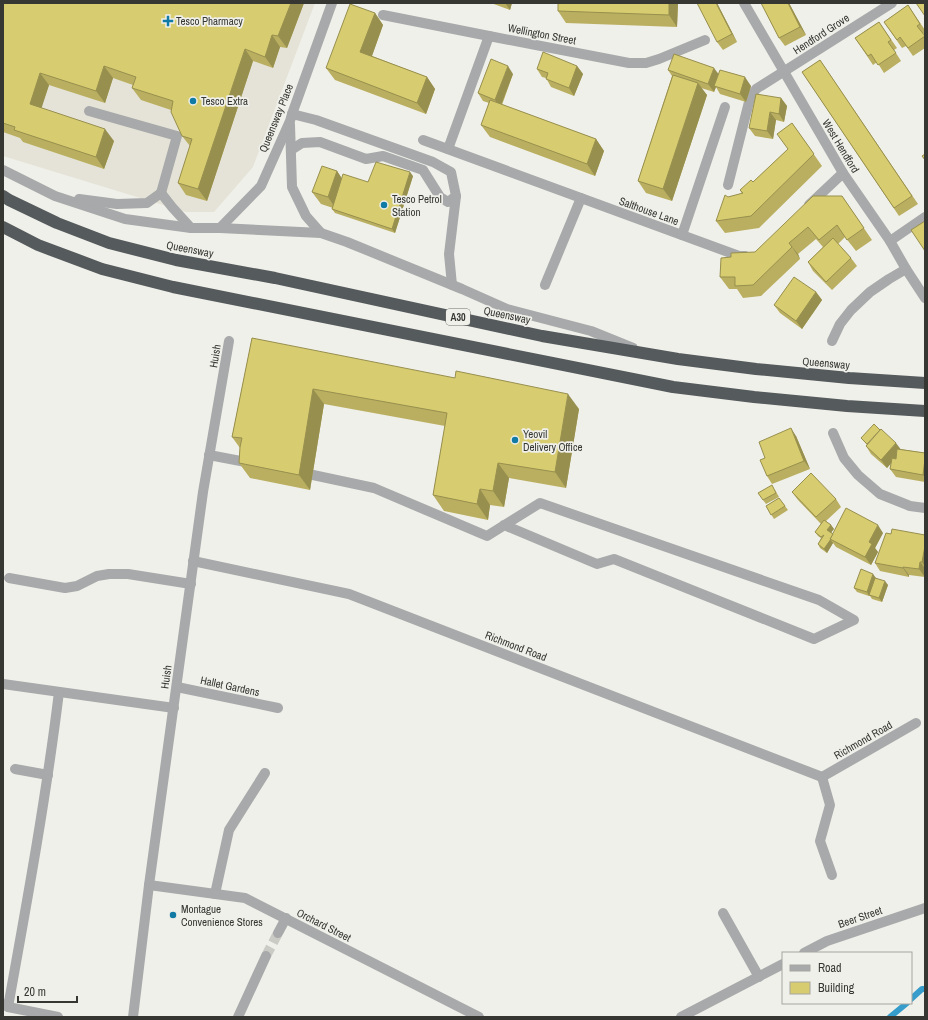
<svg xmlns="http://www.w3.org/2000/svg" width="928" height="1020" font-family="'Archivo Narrow',sans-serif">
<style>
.built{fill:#e5e3d7}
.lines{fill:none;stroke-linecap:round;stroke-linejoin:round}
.stream{stroke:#359ccb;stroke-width:6}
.minor-tunnel{stroke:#cbcbc5;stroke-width:10;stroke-dasharray:10 5;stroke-linecap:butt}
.minor{stroke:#a7a9aa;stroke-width:10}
.highway{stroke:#555a5c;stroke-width:12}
.wall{fill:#baaf60}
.shaded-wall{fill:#978f4e}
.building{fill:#d8cc70;stroke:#978f4e}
.poi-dot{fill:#117ba5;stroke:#f0f0ea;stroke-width:1.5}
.labels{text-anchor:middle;stroke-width:3.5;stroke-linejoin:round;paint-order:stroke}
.shield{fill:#f0f0ea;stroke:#6e6e6a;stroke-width:1}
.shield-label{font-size:10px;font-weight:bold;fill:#363633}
.poi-label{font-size:11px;fill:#363633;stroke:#f0f0ea;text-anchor:start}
.street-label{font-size:11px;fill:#363633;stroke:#f0f0ea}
</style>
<rect width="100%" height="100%" fill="#f0f0ea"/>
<polygon class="built" points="3,3 315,3 253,167 214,212 186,212 3,156"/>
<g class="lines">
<g class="stream">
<polyline points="911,999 922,989 925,989"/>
<polyline points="890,1017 907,1003"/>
</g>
<polyline class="minor-tunnel" points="266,956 278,933"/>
<g class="minor">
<polyline points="744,3 843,173 890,241 906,269 925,298"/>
<polyline points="383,15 489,36"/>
<polyline points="89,111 177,136 161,193"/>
<polyline points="290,125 292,187 306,216 321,233"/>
<polyline points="423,140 739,256 745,256"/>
<polyline points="448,149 489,36 629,63 646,63 659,59 705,40"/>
<polyline points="291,150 302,143 320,142 366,159 383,156 423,170 440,197 448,202 456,196 451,172 433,162 316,120 292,114"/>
<polyline points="3,170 55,196 125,219 191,228 220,228 321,233 347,242 462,289 507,309 591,331 633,348"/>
<polyline points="728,185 750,98 756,89 783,72 892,3"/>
<polyline points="79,199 117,204 147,203 161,193 172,207 191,228"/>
<polyline points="809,205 843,173"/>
<polyline points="220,228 261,186 290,121 292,114 332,3"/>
<polyline points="682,235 725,107"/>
<polyline points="890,241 925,217"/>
<polyline points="452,285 449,254 456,196"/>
<polyline points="545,285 581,198"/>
<polyline points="832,341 840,324 851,310 870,292 889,279 906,269"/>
<polyline points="833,433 844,458 858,475 880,494 910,506 925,508"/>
<polyline points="209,455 251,463"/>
<polyline points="313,475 374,488 487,536 540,503 819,600 854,620 814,639 614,559 597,564 504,525"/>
<polyline points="193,561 349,594 822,777"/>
<polyline points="9,578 65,588 77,586 97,576 109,574 128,574 191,584"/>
<polyline points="3,684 174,708"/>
<polyline points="177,687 278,708"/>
<polyline points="15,769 48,775"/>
<polyline points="822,777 916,723"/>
<polyline points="822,777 830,805 820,841 832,875"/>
<polyline points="149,885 245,898 479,1017"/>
<polyline points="215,894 229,830 265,773"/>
<polyline points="723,913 759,977"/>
<polyline points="278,933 286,918"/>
<polyline points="804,953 827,941 925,908"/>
<polyline points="3,1004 8,1007 58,1017"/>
<path d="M 8,1007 C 27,902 46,798 59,692"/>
<polyline points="133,1017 149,885 203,492 229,341"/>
<polyline points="238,1017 266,956"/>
<polyline points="681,1017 783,964"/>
</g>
<g class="highway">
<polyline points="3,196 9,200 57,223 109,243 176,260 275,278 542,336 678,359 756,369 849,378 925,383"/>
<polyline points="3,227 38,245 102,269 173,287 673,387 754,397 847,406 925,411"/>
</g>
</g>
<g class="wall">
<polygon points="3,3 304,3 287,48 280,47 273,68 253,61 207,201 186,195 178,183 190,146 182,136 171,110 141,100 132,88 133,85 113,78 105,103 49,85 41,108 114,141 104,169 23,142 20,138 3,132"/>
<polygon points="491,3 512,3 510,10"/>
<polygon points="678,3 677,27 566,23 558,11"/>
<polygon points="717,3 737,42 723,50 717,42"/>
<polygon points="761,3 789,3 806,35 785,46 779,38"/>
<polygon points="908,5 925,30 925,32 923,34 925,36 925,48 913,56 906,46 902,48 884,22"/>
<polygon points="375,13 383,25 372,56 427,77 435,89 426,114 335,80 326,68"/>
<polygon points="879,22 897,48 894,50 901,61 884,73 877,62 873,65 855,38"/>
<polygon points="820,60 918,204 899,216 802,72"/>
<polygon points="577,66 583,74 574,96 551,87 546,78 542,77 537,69"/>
<polygon points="668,70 718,74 751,86 746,102 720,94 716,87 714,92 701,88 707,95 672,201 646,193 638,181 672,76"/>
<polygon points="513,74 502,105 596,139 604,151 595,176 490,137 481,125 489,103 483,101 478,93"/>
<polygon points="781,98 787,106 784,122 776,120 773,139 755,136 749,128"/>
<polygon points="792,123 822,166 759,228 725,233 716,221 728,197 742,194 740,190 753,182 788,149"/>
<polygon points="337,171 342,179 368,182 413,176 395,233 335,213 332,209 333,208 321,204 312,192"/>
<polygon points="842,196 872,240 856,251 845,237 838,244 851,258 857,266 832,290 813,271 808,262 823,247 816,239 798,254 800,259 761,296 743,298 737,289 729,289 720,277 731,257 755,252"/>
<polygon points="816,292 822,300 802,329 780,313 774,305"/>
<polygon points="252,338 579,409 566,488 509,478 504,507 490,505 488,520 444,511 433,495 445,426 324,404 310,490 250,478 239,463 240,448 232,437"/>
<polygon points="796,436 810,469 772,484 767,476 765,458"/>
<polygon points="861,438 900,449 925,453 925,482 896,477 890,469 891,463 887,468 871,454 866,446 867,445"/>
<polygon points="775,490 779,497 766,504 763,500"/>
<polygon points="792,492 836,499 841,507 826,521 831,525 834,529 831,532 833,534 883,533 875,548 878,552 871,565 836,547 833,543 827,553 820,548 818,544 821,538 818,536 815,532 821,524 798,500"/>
<polygon points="779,498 788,510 774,519 766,506"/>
<polygon points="891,534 925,535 925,577 909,575 909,577 880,571 875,563"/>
<polygon points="876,578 888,585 882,602 872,599 870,596 869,596 857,592 854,588"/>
</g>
<g class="shaded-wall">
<polygon points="291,3 304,3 287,48 278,36"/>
<polygon points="505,3 512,3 510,10"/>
<polygon points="669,3 678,3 677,27 669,15"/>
<polygon points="716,3 717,3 737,42 732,34"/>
<polygon points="788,3 789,3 806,35 800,27"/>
<polygon points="375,13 383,25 369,64 360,52"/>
<polygon points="272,35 280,47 273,68 265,57"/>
<polygon points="245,49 253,61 207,201 198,189"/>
<polygon points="104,66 113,78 105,103 96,91"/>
<polygon points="508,66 513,74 500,108 495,100"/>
<polygon points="577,66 583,74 574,96 569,88"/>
<polygon points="714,68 720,76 714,86 716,87 714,92 708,84"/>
<polygon points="40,73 49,85 39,116 30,104"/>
<polygon points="427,77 435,89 426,114 417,103"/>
<polygon points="745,77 751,86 746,102 740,94"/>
<polygon points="698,83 707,95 672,201 663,189"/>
<polygon points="781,98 787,106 784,122 779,114"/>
<polygon points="770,112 776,120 773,139 767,131"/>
<polygon points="105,129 114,141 104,169 96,157"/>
<polygon points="596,139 604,151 595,176 587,164"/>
<polygon points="337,171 345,183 336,209 328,197"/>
<polygon points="410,172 413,176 395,233 392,229"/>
<polygon points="789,243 798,254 800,259 792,247"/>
<polygon points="816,292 822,300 802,329 796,321"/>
<polygon points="313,389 324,404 310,490 299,475"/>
<polygon points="568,394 579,409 566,488 555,472"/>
<polygon points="791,428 796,436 810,469 804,461"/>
<polygon points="896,443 902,451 887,468 881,460"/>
<polygon points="925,459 925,478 923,475"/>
<polygon points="498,463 509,478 504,507 493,491"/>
<polygon points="480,489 490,505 488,520 477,504"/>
<polygon points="831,525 834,529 830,534 827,530"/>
<polygon points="878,525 883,533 875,548 878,552 871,565 865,557 869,542"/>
<polygon points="830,539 833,543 827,553 824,549"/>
<polygon points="925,546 925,567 922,562"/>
<polygon points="920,562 925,568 925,577 919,569"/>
<polygon points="903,567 909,575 909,577 903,568"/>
<polygon points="873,574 876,578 869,596 867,592"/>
<polygon points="885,581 888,585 882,602 879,598"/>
</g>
<g class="building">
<polygon points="3,3 291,3 278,36 272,35 265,57 245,49 198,189 178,183 192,139 182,136 171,112 173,101 132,88 136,77 104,66 96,91 40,73 30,104 105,129 96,157 14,130 15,127 3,123"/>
<polygon points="558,3 669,3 669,15 558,11"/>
<polygon points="697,3 716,3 732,34 717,42"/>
<polygon points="761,3 788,3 800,27 779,38"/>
<polygon points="916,3 925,3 925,16"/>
<polygon points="350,4 375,13 360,52 427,77 417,103 326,68"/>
<polygon points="908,5 920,24 917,26 925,36 908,48 900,37 897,40 884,22"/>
<polygon points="879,22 891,40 888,42 896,53 878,65 871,54 868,56 855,38"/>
<polygon points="543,52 577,66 569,88 546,79 548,73 537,69"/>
<polygon points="674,54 714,68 708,84 668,70"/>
<polygon points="491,59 508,66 495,100 478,93"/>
<polygon points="820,60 912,196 894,208 802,72"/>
<polygon points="720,70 745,77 740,94 714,86"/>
<polygon points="673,75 698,83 663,189 638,181"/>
<polygon points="756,94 781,98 779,114 770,112 767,131 749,128"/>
<polygon points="490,100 596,139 587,164 481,125"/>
<polygon points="792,123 814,154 751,216 716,221 725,195 728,197 743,193 740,190 751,180 753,182 788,149 777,134"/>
<polygon points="925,154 925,160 922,156"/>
<polygon points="376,162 410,172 392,229 332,209 343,174 368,182"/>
<polygon points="322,166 337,171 328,197 312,192"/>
<polygon points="813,196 842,196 864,228 847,240 837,225 819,240 808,227 789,243 792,247 753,285 735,286 735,277 720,277 721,258 731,257 731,253 755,252"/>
<polygon points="925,221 925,251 911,230"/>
<polygon points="833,238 851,258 826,282 808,262"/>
<polygon points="794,277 816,292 796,321 774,305"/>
<polygon points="252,338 455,378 456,371 568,394 555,472 498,463 493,491 480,489 477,504 433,495 447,413 313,389 299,475 239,463 240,447 242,438 232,437"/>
<polygon points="874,424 880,430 867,444 861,438"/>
<polygon points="791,428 804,461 767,476 760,460 765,458 759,442"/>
<polygon points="881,429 896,443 881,460 866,446"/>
<polygon points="897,449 925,453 925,459 923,475 890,469 892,458 896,459"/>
<polygon points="811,473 836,499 816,517 792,492"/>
<polygon points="772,485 776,493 763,500 758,493"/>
<polygon points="779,498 785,506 771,515 766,506"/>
<polygon points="846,508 878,525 869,542 872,544 865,557 830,539"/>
<polygon points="824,520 831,525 827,530 833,534 830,539 831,539 824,549 818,544 824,535 821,537 815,532"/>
<polygon points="892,529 925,535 925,546 922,562 920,562 919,569 903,567 903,568 875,563 886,533 891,534"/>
<polygon points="861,569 873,574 867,592 854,588"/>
<polygon points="875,578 885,581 879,598 869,595"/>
</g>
<g class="poi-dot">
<path d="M166 15h4v4h4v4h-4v4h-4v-4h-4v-4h4z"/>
<circle cx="193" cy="101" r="4"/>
<circle cx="384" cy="205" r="4"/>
<circle cx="515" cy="440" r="4"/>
<circle cx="173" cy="915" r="4"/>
</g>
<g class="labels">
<rect class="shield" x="446" y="309" width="24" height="16" rx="3"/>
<g class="shield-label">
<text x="458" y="321">A30</text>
</g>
<g class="poi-label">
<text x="176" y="25">Tesco Pharmacy</text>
<text x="201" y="105">Tesco Extra</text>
<text x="392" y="203">Tesco Petrol<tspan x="392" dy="13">Station</tspan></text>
<text x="523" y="438">Yeovil<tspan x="523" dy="13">Delivery Office</tspan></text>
<text x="181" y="913">Montague<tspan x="181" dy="13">Convenience Stores</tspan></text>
</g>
<g class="street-label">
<text transform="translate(542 34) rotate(11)" y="4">Wellington Street</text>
<text transform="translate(821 34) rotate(-33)" y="4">Hendford Grove</text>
<text transform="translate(276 118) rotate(-68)" y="4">Queensway Place</text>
<text transform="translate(841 146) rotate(59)" y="4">West Hendford</text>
<text transform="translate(649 211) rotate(20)" y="4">Salthouse Lane</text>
<text transform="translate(190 249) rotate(11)" y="4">Queensway</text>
<text transform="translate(507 315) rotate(12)" y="4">Queensway</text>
<text transform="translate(215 356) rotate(-80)" y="4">Huish</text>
<text transform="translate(826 363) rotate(5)" y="4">Queensway</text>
<text transform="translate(516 646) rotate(21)" y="4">Richmond Road</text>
<text transform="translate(166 677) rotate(-82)" y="4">Huish</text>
<text transform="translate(230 686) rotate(12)" y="4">Hallet Gardens</text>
<text transform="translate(863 740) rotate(-30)" y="4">Richmond Road</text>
<text transform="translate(860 917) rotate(-19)" y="4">Beer Street</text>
<text transform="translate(324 925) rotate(27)" y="4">Orchard Street</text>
</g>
</g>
<rect width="928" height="1020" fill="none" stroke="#363633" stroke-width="8"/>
<rect x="782" y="952" width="130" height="52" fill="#f0f0ea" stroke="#a6a6a1"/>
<rect x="790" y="965" width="20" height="6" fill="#a7a9aa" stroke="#a6a6a1"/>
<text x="818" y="972" font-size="12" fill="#363633">Road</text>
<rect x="790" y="982" width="20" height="12" fill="#d8cc70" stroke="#a6a6a1"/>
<text x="818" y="992" font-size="12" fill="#363633">Building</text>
<path d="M18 996v6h59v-6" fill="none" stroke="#363633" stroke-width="2"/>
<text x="24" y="996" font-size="12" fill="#363633" stroke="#f0f0ea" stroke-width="3" paint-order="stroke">20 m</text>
</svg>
